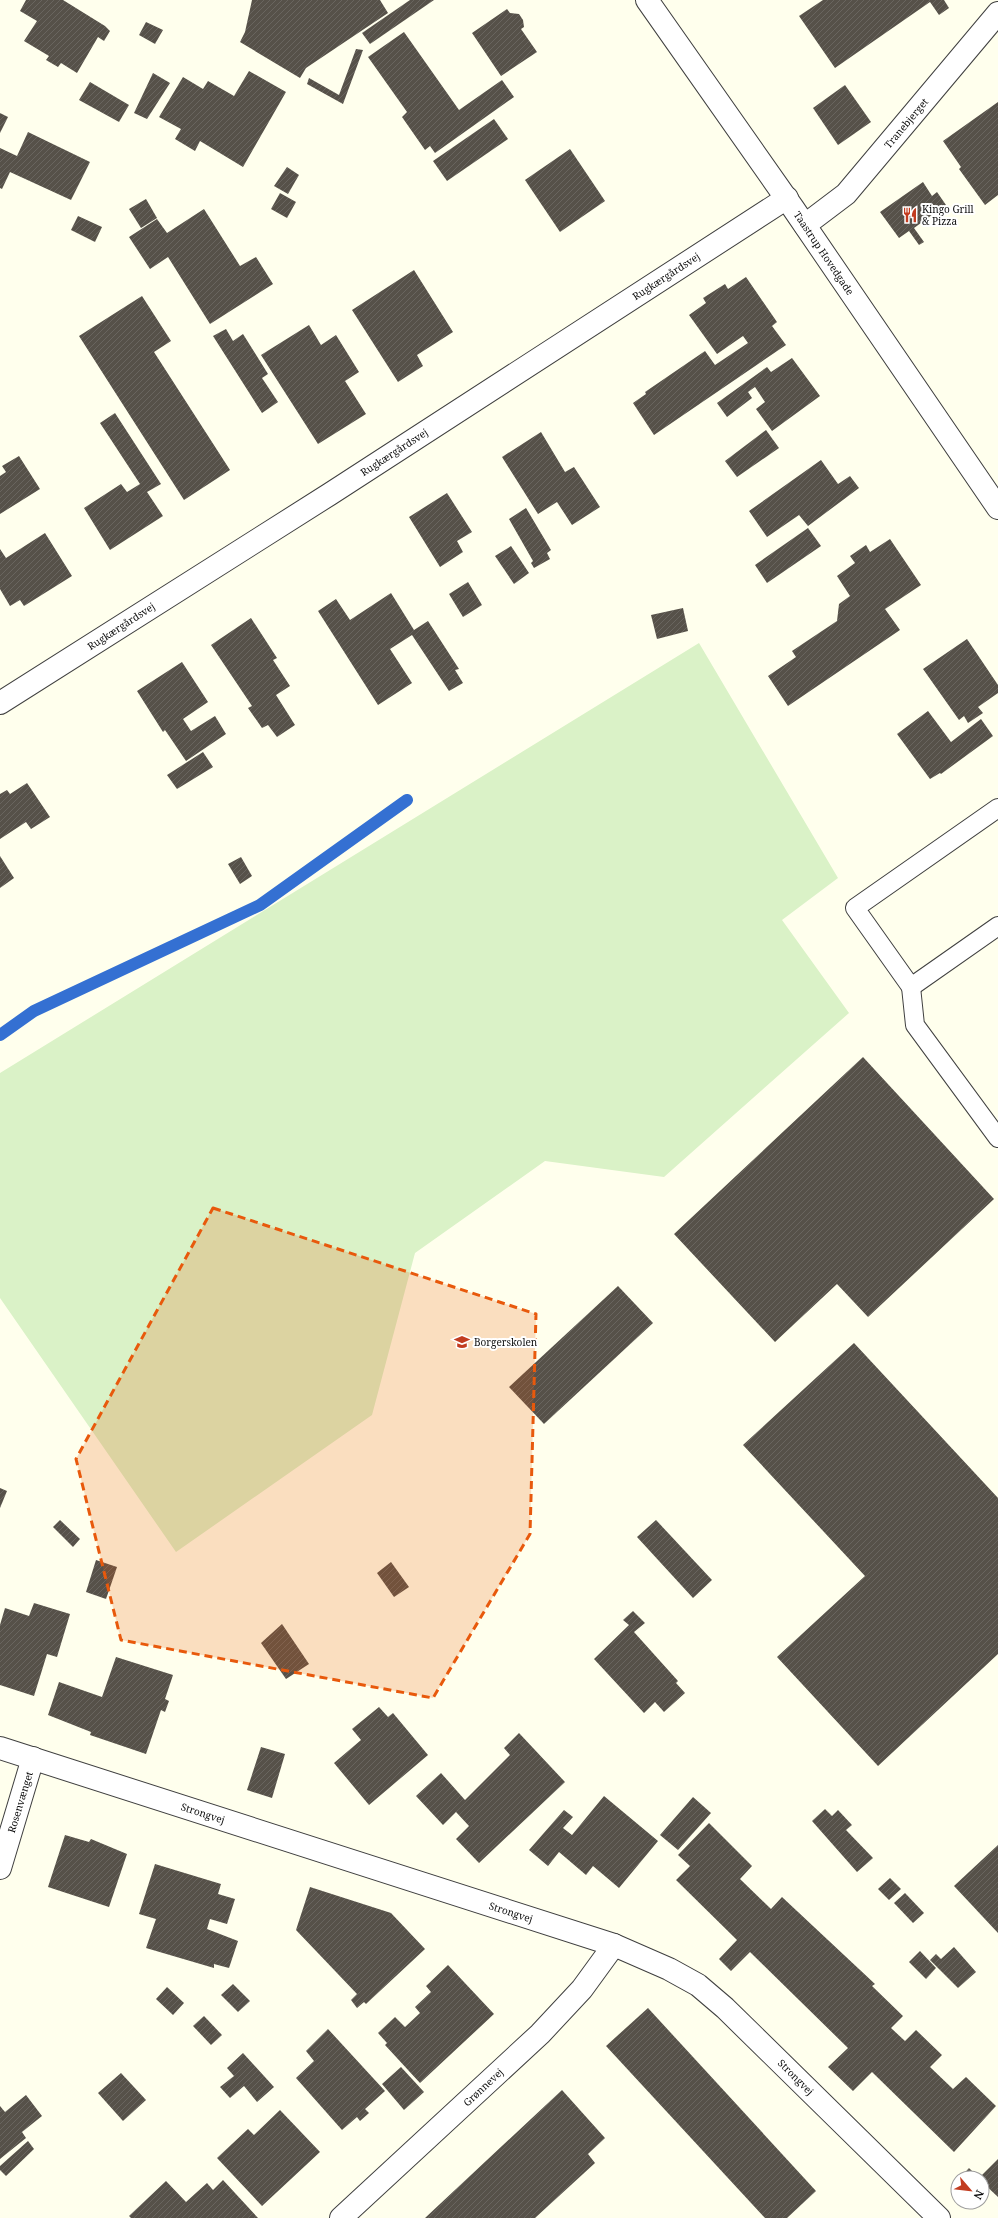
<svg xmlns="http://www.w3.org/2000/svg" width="998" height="2218" font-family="'Noto Serif',serif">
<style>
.pitch{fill:#daf2c7}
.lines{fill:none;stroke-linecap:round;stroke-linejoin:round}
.stream{stroke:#3470d2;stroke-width:12}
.building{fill:url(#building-hatch)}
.service-casing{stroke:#404040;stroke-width:20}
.minor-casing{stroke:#404040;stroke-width:24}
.tertiary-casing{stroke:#404040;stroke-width:24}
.service{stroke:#fff;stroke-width:18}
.minor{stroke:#fff;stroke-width:22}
.tertiary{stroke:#fff;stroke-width:22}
.marked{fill:#e8590c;fill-opacity:0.2;stroke:#e8590c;stroke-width:3;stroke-dasharray:8 5;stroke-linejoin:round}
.labels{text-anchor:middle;stroke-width:4;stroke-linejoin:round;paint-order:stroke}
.street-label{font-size:10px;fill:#0d0d0d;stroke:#fff}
.poi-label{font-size:10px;fill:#0d0d0d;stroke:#fff;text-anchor:start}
</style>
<defs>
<pattern id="building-hatch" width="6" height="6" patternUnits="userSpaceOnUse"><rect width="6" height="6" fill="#565149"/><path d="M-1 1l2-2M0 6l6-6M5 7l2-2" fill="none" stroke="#69655f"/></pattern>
</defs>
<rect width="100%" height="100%" fill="#ffffed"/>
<polygon class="pitch" points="699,643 838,878 782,920 849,1013 664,1177 545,1161 415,1253 372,1415 176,1552 0,1298 0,1073"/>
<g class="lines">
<polyline class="stream" points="0,1035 34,1011 260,905 407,800"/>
</g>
<g class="building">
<polygon points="26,0 63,0 105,26 110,31 104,41 98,37 77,73 61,63 58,67 46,60 49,56 24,41 37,21 20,11"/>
<polygon points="252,0 380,0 388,13 306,68 300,78 240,42 245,32"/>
<polygon points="410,0 434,0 370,44 362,33"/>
<polygon points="823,0 944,0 949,8 939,15 930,2 835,68 799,16"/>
<polygon points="507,9 510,13 519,14 523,20 524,27 521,29 537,52 501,76 472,33"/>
<polygon points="146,22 163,30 155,44 139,35"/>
<polygon points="404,32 459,110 502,80 514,97 435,153 430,146 425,150 402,117 407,112 368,57"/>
<polygon points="356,49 363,50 343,104 307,84 309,78 339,95"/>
<polygon points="249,71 286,92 243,167 200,141 195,151 175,139 181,129 159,117 183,77 203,89 208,81 234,96"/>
<polygon points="153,73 170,83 147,119 134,113"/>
<polygon points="90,82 129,105 119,122 79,100"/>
<polygon points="845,85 871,122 838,145 813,108"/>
<polygon points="998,102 998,195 985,205 959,169 961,167 943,141"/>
<polygon points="0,113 8,117 0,133"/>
<polygon points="494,119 508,139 447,181 433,161"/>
<polygon points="28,132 90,162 71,200 10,172 2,189 0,188 0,148 17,156"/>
<polygon points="570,149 605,201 560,232 525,180"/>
<polygon points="287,167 299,175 288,194 274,186"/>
<polygon points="923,182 932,196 937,192 946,205 914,228 924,242 919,245 909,231 899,238 880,212"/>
<polygon points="280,193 296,202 287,218 271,209"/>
<polygon points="146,199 157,218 141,228 129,209"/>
<polygon points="204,209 240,266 256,257 273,284 210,324 168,257 150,269 129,237 157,219 167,233"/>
<polygon points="78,216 102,227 95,242 71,230"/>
<polygon points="414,270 453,332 417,355 423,366 398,382 352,310"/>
<polygon points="746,277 777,322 772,326 786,345 654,435 633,403 646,394 645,392 705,351 715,365 748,343 743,336 717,354 689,315 706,303 703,298 725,284 728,289"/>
<polygon points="142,296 171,341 154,352 230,470 184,500 79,336"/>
<polygon points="309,325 321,345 336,335 359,372 345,381 366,414 318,444 261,355"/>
<polygon points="226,329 233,341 243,334 268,374 262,378 278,402 262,413 213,336"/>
<polygon points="792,358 820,396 772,431 756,409 765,402 755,387 748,392 752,398 727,417 717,403 767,367 771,372"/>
<polygon points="115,413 161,484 147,492 163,516 110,550 84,508 121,484 127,492 140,484 100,423"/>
<polygon points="766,430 779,448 737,477 725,461"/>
<polygon points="541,432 565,472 574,467 600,507 572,525 557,502 538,514 502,457"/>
<polygon points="19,456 40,489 0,514 0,476 6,472 2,466"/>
<polygon points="821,460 838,484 850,476 859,488 808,526 799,515 767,537 749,511"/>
<polygon points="447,493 472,532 457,541 463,552 440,567 409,517"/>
<polygon points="526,508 551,550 547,553 550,559 534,568 531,563 533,561 509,519"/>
<polygon points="808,528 821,546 767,583 755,565"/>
<polygon points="45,533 72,576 24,606 20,600 10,606 0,589 0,549 6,558"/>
<polygon points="890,539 921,585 885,609 900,630 788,706 768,676 796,657 792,651 837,621 839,604 850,596 837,576 855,563 850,556 866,545 870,552"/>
<polygon points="511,546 529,573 514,584 495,556"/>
<polygon points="468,582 482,605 463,617 449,594"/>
<polygon points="391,593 414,630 428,621 459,669 455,670 463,683 449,691 412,635 390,649 412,683 378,705 318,611 336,599 350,620"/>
<polygon points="683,608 688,631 657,639 651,615"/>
<polygon points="251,618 277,658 273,660 290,686 276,695 295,725 277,737 268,725 262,728 248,708 252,706 211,645"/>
<polygon points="967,639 998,685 998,693 978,707 983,713 968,723 964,716 959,720 923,669"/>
<polygon points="182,662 208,702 183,719 191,731 215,716 226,734 186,761 165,730 163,732 137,691"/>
<polygon points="928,711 951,742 981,719 993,736 941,774 940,773 930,779 897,734"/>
<polygon points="203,752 213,767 177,789 167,775"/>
<polygon points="27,783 50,817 31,829 26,822 0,839 0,794 7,790 10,794"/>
<polygon points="0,856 14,878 0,888"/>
<polygon points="241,857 252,876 240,884 228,864"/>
<polygon points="863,1057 994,1199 868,1317 837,1284 775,1342 674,1234"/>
<polygon points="618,1286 653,1323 544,1424 509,1387"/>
<polygon points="854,1343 998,1498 998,1654 878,1766 777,1657 865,1576 743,1445"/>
<polygon points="0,1488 7,1491 0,1508"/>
<polygon points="60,1520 80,1539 73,1547 53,1527"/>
<polygon points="656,1520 712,1580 693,1598 637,1537"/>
<polygon points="96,1560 117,1567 106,1599 86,1592"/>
<polygon points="391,1562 409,1587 394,1597 377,1573"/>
<polygon points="34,1603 70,1614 57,1657 47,1654 34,1696 0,1685 0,1625 5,1608 29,1616"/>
<polygon points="633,1611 645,1623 634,1632 678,1681 676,1683 685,1693 664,1712 655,1702 644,1713 594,1659 629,1625 623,1620"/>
<polygon points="282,1624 309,1664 286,1679 261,1643"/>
<polygon points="116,1657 173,1675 165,1699 169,1701 165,1712 161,1710 146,1754 90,1735 91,1732 48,1715 59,1682 102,1697"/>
<polygon points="379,1707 388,1717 393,1713 428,1755 369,1805 334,1763 361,1740 352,1729"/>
<polygon points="519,1733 565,1782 479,1863 456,1839 469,1826 456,1812 443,1825 416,1796 441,1773 465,1800 510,1755 504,1748"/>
<polygon points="261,1747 285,1754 272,1798 247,1790"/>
<polygon points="604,1796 658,1841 619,1888 593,1866 586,1875 559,1852 548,1866 529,1850 564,1810 573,1817 563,1828 572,1835"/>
<polygon points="693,1797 711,1813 678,1850 660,1835"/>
<polygon points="825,1809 832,1816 838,1810 852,1825 846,1830 873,1858 857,1872 812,1821"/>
<polygon points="709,1823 752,1866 740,1879 771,1909 782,1897 875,1984 872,1986 903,2016 891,2028 905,2041 916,2030 942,2055 930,2067 953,2089 966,2077 996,2106 954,2152 872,2072 853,2091 828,2067 848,2048 750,1952 731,1971 719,1959 737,1940 676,1880 690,1866 678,1855"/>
<polygon points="65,1835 89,1842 91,1839 127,1854 109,1907 48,1887"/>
<polygon points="998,1845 998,1933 954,1886"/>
<polygon points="155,1864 221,1884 218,1894 235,1899 227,1924 210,1919 207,1929 238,1941 229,1968 214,1964 214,1968 146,1948 156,1919 139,1914"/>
<polygon points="890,1878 901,1889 889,1900 878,1889"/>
<polygon points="310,1887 391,1913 425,1949 366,2004 364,2002 357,2008 351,2000 357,1994 296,1930"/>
<polygon points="905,1893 924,1913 913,1923 894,1903"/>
<polygon points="954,1947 976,1972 958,1988 930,1960 936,1954 941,1959"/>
<polygon points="920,1951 936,1968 926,1979 909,1962"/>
<polygon points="448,1965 494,2014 420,2083 385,2045 387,2043 378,2033 395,2017 405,2027 420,2013 415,2007 431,1992 426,1986"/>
<polygon points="233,1984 250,2001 238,2012 221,1995"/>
<polygon points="167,1987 184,2003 173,2015 156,1999"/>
<polygon points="648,2008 816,2191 787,2218 765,2218 606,2046"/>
<polygon points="204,2016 222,2035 211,2045 193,2026"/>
<polygon points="328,2029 385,2091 365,2109 369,2113 360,2121 357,2117 342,2130 296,2078 314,2061 306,2051"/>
<polygon points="243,2053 274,2087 257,2102 244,2086 230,2098 220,2087 234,2076 227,2068"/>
<polygon points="401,2067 424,2092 404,2110 382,2084"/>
<polygon points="121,2073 146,2100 123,2121 98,2093"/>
<polygon points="562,2090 605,2138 588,2154 595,2163 535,2218 425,2218"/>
<polygon points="26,2095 42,2116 22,2132 26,2138 0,2159 0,2106 5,2112"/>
<polygon points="280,2110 320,2152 262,2206 217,2158 248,2129 254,2135"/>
<polygon points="28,2141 34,2149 6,2176 0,2170 0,2166"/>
<polygon points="998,2159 998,2197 982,2182 982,2178 979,2178"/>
<polygon points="969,2168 979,2178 960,2178"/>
<polygon points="223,2180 258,2218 131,2218 129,2216 166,2181 186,2202 207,2183 213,2190"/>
<polygon points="958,2180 958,2195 951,2188"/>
</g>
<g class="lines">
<g class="service-casing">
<g id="service">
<polyline points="998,808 855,908 911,987 998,926"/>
<polyline points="911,987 915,1025 998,1138"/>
</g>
</g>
<g class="minor-casing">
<g id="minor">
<polyline points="805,225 846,194 998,13"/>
<polyline points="0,703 330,494 787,198"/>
<polyline points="0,1748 614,1945 669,1969 698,1985 725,2008 939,2218"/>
<polyline points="0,1868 33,1758"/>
<polyline points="341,2218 540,2034 582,1989 614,1945"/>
</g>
</g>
<g class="tertiary-casing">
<polyline id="tertiary" points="647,0 793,208 998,508"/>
</g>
<use href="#service" class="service"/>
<use href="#minor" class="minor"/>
<use href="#tertiary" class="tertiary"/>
</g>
<path class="marked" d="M 213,1208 L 536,1314 L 530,1534 L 433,1698 L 121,1640 L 76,1459 Z"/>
<defs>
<g id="restaurant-bare" transform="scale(1.2)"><path d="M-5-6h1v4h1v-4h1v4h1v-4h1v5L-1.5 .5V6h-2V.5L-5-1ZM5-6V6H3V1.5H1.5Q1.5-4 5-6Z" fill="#c23c20" stroke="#fff" stroke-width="2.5" paint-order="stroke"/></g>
<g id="school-bare" transform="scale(1.2)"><path d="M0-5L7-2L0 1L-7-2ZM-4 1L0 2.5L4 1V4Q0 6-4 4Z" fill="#c23c20" stroke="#fff" stroke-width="2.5" paint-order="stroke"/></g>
</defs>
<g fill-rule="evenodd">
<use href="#restaurant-bare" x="910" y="215"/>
<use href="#school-bare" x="462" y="1342"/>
</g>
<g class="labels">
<g class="street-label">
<text transform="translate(906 123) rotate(-50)" y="4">Tranebjerget</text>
<text transform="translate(824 253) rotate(56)" y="4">Taastrup Hovedgade</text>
<text transform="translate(666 276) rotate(-33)" y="4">Rugkærgårdsvej</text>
<text transform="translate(394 452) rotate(-33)" y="4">Rugkærgårdsvej</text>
<text transform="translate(121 626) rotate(-33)" y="4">Rugkærgårdsvej</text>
<text transform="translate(20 1802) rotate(-73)" y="4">Rosenvænget</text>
<text transform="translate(203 1813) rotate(18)" y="4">Strongvej</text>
<text transform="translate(511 1912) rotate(18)" y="4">Strongvej</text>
<text transform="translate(796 2077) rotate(45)" y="4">Strongvej</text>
<text transform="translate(483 2087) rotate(-43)" y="4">Grønnevej</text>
</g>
<g class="poi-label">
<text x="922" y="213">Kingo Grill<tspan x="922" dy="12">&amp; Pizza</tspan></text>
<text x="474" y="1346">Borgerskolen</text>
</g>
</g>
<g transform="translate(970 2190) rotate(118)"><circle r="19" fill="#ffffff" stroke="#9e9e9e"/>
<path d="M0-3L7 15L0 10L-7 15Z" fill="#c23c20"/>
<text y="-6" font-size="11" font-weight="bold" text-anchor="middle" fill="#0d0d0d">N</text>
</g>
</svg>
